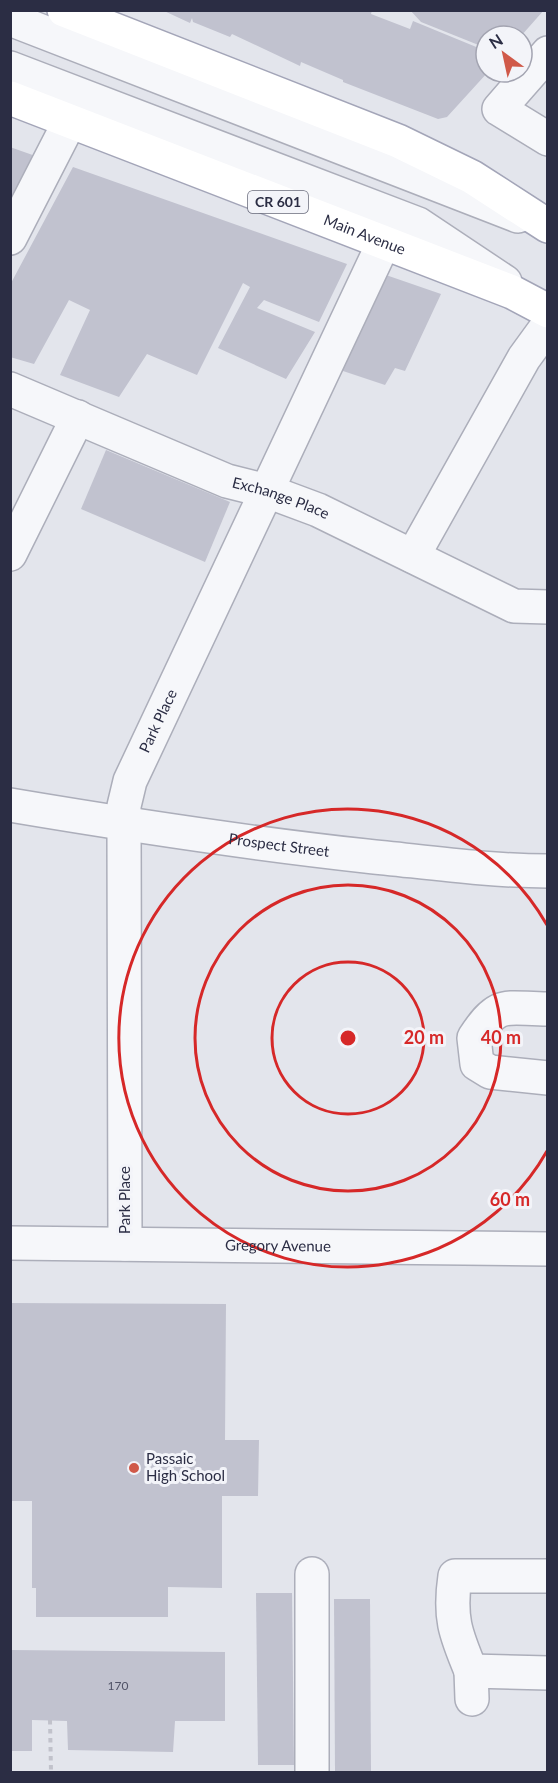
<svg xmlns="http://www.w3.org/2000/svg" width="558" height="1783" font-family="Lato,sans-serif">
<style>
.building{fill:#c1c2cf}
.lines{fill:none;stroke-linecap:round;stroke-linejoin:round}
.minor-casing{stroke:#acaeba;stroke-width:36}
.major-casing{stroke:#a3a5b8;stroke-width:36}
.path{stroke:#c1c2cb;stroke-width:4;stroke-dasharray:4.5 4.5;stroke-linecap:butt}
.minor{stroke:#f6f7fa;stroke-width:33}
.major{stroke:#fff;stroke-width:33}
.ring{fill:none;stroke:#d62828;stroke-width:3}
.poi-dot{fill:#d05949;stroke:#f3f4f9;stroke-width:2}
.labels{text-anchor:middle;stroke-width:6;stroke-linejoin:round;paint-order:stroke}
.number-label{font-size:12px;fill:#505267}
.shield{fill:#f3f4f9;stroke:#67697a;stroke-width:1.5}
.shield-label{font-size:14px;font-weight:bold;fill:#2b2d44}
.street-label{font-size:15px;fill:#2b2d44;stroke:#f3f4f9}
.poi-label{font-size:15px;fill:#2b2d44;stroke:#f3f4f9;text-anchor:start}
.centre{fill:#d62828;stroke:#f3f4f9;stroke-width:3}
.ring-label{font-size:18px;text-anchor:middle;font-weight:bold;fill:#d62828;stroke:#f3f4f9;stroke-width:6;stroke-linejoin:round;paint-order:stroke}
</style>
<rect width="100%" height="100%" fill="#e3e5ec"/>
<g class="building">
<polygon points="162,10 372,10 371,14 410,29 413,21 486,51 488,72 447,117 438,119 343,82 343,80 301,62 300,66 232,34 230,37 193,22 192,18 190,23"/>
<polygon points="410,10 544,10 521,36 486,36 486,48 421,22"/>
<polygon points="10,147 41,158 10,221"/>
<polygon points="73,167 347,264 319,322 264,300 257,308 315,332 286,379 218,348 250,287 243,283 197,375 147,354 119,397 60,375 90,310 69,300 34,364 10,357 10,285"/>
<polygon points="383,274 441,294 405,371 395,368 385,385 340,370"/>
<polygon points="106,450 230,502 205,562 81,509"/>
<polygon points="10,1303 226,1304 225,1440 259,1440 258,1496 222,1496 222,1588 168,1587 168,1617 36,1617 36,1588 32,1588 32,1501 10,1501"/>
<polygon points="256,1593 292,1593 294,1765 258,1765"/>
<polygon points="334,1599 370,1599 371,1771 335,1771"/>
<polygon points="10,1650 225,1652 225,1721 175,1721 173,1752 68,1750 67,1721 32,1720 32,1751 10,1751"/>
</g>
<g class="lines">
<g class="minor-casing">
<g id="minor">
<polyline points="10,19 518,216"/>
<polyline points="548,53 499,109 548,139"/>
<polyline points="10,68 418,224 505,282"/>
<polyline points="10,238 70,121"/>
<path id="s1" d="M 10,389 L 227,481 L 267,491 L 318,510 L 514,606 L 548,607"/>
<polyline points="10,554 78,417"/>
<polyline points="413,556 524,358 548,325"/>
<path id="s2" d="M 10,805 C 129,825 247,843 366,856 C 427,862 487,871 548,871"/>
<path d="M 548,1009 C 505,1009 499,999 474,1038 L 477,1064 L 490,1072 L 548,1078"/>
<path id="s3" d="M 10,1243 L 548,1249"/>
<path id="s4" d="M 125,1244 L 124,825 L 124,806 L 130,781 L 384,242"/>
<polyline points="312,1574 312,1772"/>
<path d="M 471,1671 C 455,1633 449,1617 455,1576 L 548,1576"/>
<polyline points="472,1699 471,1671 548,1673"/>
</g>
</g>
<g class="major-casing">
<g id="major">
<polyline points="64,10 398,141 472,177 548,226"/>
<path id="s5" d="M 10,98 L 512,292 L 548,311"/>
</g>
</g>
<polyline class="path" points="50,1720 51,1772"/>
<use href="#minor" class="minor"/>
<use href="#major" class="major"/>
</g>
<g class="ring">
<circle cx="348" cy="1038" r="76"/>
<circle cx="348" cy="1038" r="153"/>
<path d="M547 1151A229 229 0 1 1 547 925"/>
</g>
<circle class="poi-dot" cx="134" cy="1468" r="6"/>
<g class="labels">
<g class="number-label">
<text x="118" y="1690">170</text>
</g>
<rect class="shield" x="248" y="191" width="60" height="22" rx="4.5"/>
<g class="shield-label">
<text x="278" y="207">CR 601</text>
</g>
<g class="street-label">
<text dy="5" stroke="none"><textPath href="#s5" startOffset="380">Main Avenue</textPath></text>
<text dy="5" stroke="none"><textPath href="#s1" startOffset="292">Exchange Place</textPath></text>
<text dy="5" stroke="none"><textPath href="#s4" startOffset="530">Park Place</textPath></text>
<text dy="5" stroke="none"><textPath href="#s2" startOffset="272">Prospect Street</textPath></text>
<text transform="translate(125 1200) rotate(-90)" y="5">Park Place</text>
<text dy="5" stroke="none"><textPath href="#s3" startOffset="268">Gregory Avenue</textPath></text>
</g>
<g class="poi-label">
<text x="146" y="1464">Passaic<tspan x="146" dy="17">High School</tspan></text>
</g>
</g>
<circle cx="348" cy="1038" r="9" class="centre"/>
<g class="ring-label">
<text x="424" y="1044">20 m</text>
<text x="501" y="1044">40 m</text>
<text x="510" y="1206">60 m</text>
</g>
<rect width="558" height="1783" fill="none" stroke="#2b2d44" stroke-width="24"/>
<g transform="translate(504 54) rotate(327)"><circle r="28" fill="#f3f4f9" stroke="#a3a4b1" stroke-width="1.5"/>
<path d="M0-4.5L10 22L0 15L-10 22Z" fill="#d05949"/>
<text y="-9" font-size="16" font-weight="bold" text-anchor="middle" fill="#2b2d44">N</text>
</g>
</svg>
